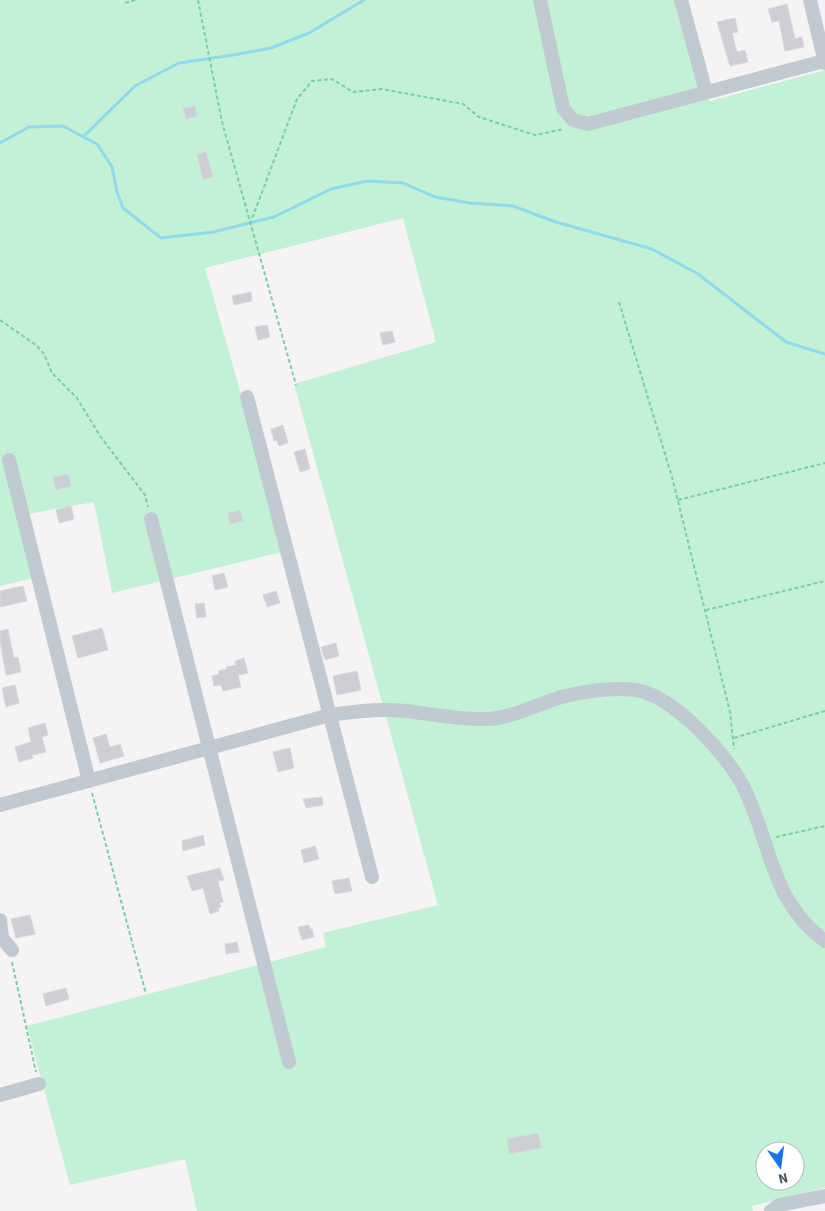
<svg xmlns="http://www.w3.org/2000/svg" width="825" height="1211" font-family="'Source Sans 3',sans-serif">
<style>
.green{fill:#c3f1d5;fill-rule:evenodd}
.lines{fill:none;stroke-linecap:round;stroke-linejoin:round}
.stream{stroke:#90daee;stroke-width:3}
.building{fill:#cdcfd5;stroke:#d7d9de}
.path{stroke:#7ad0a6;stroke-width:2;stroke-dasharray:4 2.5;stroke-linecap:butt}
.minor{stroke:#c1cad2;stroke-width:14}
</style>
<rect width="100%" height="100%" fill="#f5f3f3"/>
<path class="green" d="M 0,0 L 682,0 L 710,101 L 825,70 L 825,1188 L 752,1206 L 753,1211 L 197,1211 L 185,1159 L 70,1185 L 27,1026 L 326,947 L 323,933 L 438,905 L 294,384 L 436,342 L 403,218 L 205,268 L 286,551 L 112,593 L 94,502 L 22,515 L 33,578 L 0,586 ZM 765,1151 L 795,1151 L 795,1181 L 765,1181 Z"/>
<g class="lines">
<g class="stream">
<polyline points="83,137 135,86 179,63 233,55 271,48 309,33 364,0"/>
<polyline points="0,143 29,127 63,126 97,144 112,167 117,192 123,208 161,238 213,232 274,217 331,189 367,181 403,183 435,197 470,203 513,206 556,222 652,249 698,274 786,342 825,354"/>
</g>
</g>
<g class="building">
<polygon points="787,4 795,39 802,37 804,47 785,51 779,21 772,22 768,9"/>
<polygon points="735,18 738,32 732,33 737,52 745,50 748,62 730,66 717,22"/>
<polygon points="195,106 197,116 186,119 183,108"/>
<polygon points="206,152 213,177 203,180 197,154"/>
<polygon points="251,292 252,301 234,305 232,296"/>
<polygon points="267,325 270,337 258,340 255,327"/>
<polygon points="392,331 395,342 383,345 380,333"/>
<polygon points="283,425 288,443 279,446 277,440 274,441 271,429"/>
<polygon points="305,449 310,469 300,472 294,452"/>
<polygon points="68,474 71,486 56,490 53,477"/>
<polygon points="71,506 74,519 59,523 56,510"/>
<polygon points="240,510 243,521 230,524 228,513"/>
<polygon points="224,573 228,587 215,590 212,576"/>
<polygon points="23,586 27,601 0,607 0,591"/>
<polygon points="276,591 280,603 267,607 263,595"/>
<polygon points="204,603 206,617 197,618 195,604"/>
<polygon points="102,628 108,650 78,658 72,636"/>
<polygon points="8,629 14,658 18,657 21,672 6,675 0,642 0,631"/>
<polygon points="336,643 339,656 325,660 321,647"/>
<polygon points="244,658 248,673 238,675 241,687 223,691 221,685 214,686 212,676 219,674 218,671 227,669 226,667 236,665 235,661"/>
<polygon points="357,671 361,690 337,695 333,676"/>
<polygon points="15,685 19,703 6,707 2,688"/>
<polygon points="45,723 48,735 42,737 46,752 32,755 33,758 19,762 15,747 31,742 28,728"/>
<polygon points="106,734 110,747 120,744 124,756 100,763 93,738"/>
<polygon points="290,748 294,768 278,772 273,752"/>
<polygon points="322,797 323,805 306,808 303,799"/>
<polygon points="203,835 205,845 183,851 182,841"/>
<polygon points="315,846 319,859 304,863 301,850"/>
<polygon points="220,868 224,880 218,881 223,902 219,903 221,907 218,908 219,911 210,914 203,888 192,891 187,876"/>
<polygon points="349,878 352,891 335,894 332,881"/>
<polygon points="30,915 35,934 16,938 11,919"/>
<polygon points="309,925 310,929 312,929 314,937 302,940 298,927"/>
<polygon points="237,942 239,952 226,954 225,944"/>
<polygon points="66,988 69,999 46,1006 43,994"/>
<polygon points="538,1133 541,1148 509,1154 507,1139"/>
</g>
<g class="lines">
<g class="path">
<polyline points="198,0 222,122 296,385"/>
<polyline points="125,3 135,0"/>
<polyline points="250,224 297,99 312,81 332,79 353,92 382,89 463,104 479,117 535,135 564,129"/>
<polyline points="619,302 672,477 730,712 734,749"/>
<polyline points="0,320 36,345 44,354 52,373 77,398 100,436 145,495 148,507"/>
<polyline points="678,500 825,463"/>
<polyline points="706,610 825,581"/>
<polyline points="734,738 825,711"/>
<polyline points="92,793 146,994"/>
<polyline points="776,837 825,826"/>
<polyline points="12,962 36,1072"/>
</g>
<g class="minor">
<polyline points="540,0 563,108 573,120 588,124 824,61"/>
<polyline points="681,0 706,92"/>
<polyline points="810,0 825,63"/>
<polyline points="247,397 372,877"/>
<polyline points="9,460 89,781"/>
<polyline points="151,519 289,1062"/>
<path d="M 0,805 L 330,715 C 355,711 381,708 406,711 C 432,714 459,720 485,719 C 512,719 539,703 565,696 C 587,691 613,687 636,690 C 674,696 729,756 745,790 C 772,846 770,900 825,941"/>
<polyline points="0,920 2,938 12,950"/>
<polyline points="0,1095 39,1084"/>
<polyline points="771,1211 779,1205 825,1196"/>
</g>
</g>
<g transform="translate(780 1166) rotate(166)"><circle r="24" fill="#ffffff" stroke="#b7bbc0"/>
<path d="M0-4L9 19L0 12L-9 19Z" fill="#1a73e8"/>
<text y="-8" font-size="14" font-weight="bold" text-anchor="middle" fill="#4a5661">N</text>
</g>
</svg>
